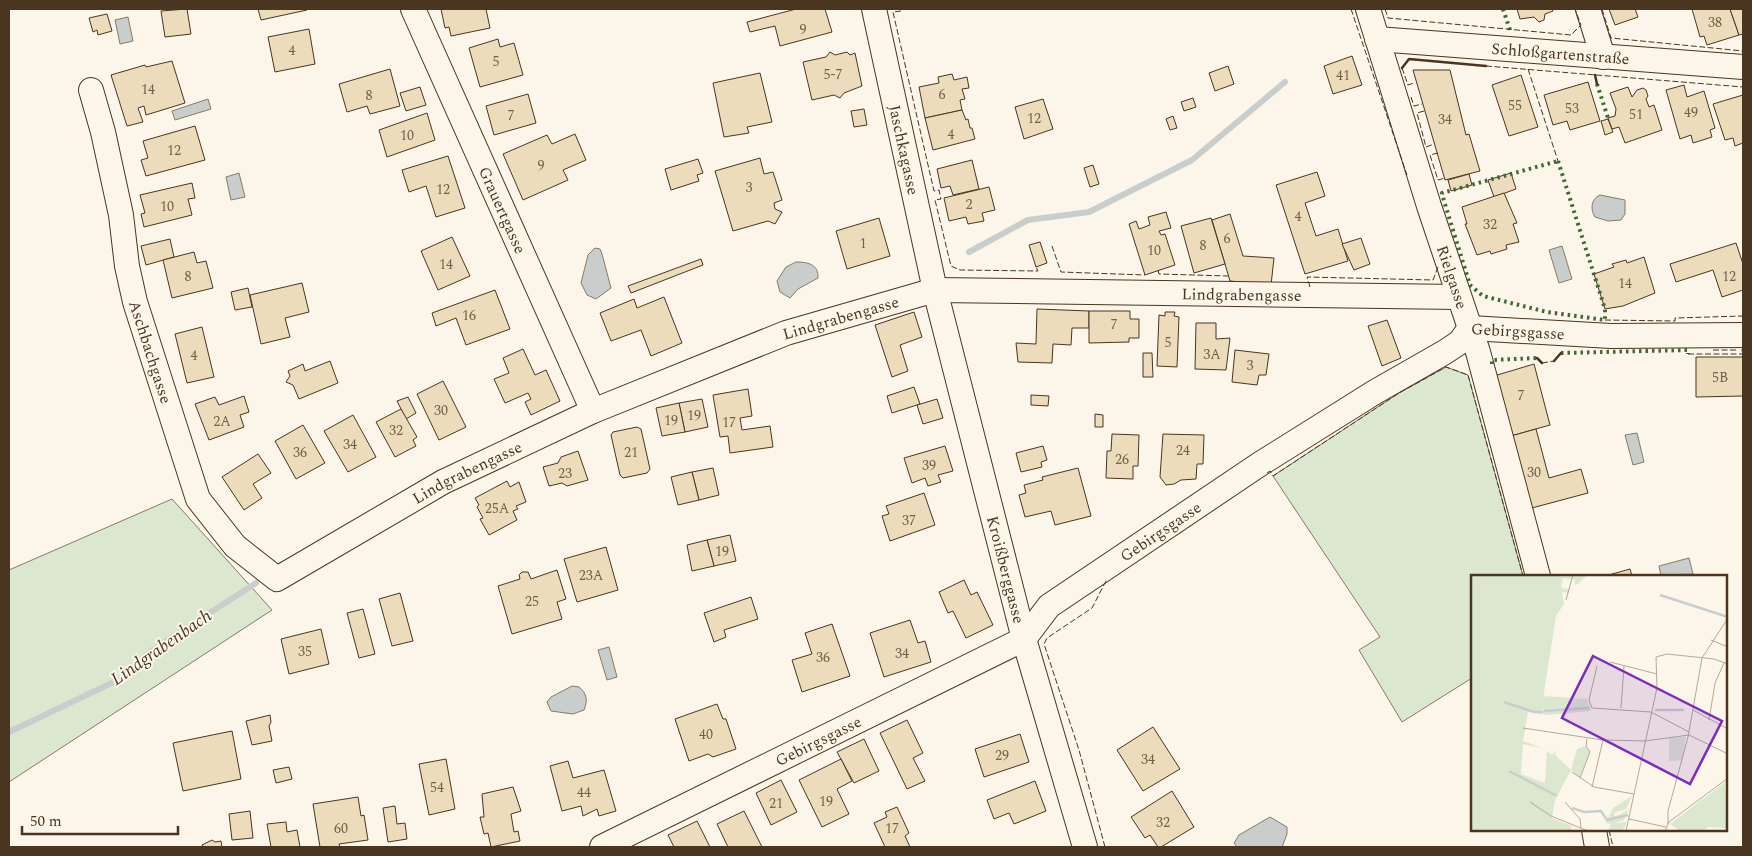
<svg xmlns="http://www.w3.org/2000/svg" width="1752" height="856" font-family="Spectral,serif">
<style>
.green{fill:#dce7d0;stroke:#887966}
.water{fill:#c9cecd;stroke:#887966}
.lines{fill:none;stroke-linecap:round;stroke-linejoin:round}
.stream{stroke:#c9cecd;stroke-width:6}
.building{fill:#ecdcbc;stroke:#4a3520}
.minor-casing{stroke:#4a3520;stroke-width:26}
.minor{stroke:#fbf6e9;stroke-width:24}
.hedge{stroke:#436837;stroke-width:4;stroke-dasharray:2.5 4;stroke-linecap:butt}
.fence{stroke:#4a3520;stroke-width:1;stroke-dasharray:6 2.5;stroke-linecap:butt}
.wall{stroke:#4a3520;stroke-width:2.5}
.labels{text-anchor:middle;stroke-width:4;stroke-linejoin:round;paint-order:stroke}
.number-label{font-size:14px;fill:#725f47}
.street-label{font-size:16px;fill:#4a3520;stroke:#fbf6e9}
.water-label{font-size:18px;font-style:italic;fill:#4a3520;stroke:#fbf6e9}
.inset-river{fill:none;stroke:#c9cecd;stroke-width:2.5}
.inset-road{fill:none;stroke:#b4a999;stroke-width:1}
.view{fill:#7b2cbf;fill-opacity:0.15;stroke:#7b2cbf;stroke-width:2.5}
.inset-edge{fill:none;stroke:#4a3520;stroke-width:2.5}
</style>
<rect width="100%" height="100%" fill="#fbf6e9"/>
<g class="green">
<polygon points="1446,367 1468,375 1523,576 1472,576 1472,678 1402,722 1359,650 1380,637 1273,476 1399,393"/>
<polygon points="172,499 272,610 9,782 9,570"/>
</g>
<g class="water">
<polygon points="128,17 133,41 120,44 115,20"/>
<polygon points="208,99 211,109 175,120 172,111"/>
<polygon points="239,173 245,197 231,200 226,177"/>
<path d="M 1600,195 L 1625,200 L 1625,214 L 1621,220 L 1608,221 L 1595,217 C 1590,209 1591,199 1600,195 Z"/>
<polygon points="1562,246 1572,279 1559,283 1549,250"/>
<polygon points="595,248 600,249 602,254 611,288 596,299 587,295 581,283 588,255"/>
<path d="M 796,262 C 807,262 819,264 818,278 L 798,289 L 790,298 L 780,292 L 777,281 L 786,267 Z"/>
<polygon points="1637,433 1644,462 1633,465 1625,435"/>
<polygon points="1689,558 1693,574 1661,576 1659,566"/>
<polygon points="609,647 617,677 607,680 598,650"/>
<path d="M 572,686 L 579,687 C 587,694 588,700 584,710 L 573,714 L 551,711 L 547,702 L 551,697 Z"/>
<polygon points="1270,817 1287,827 1287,834 1282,847 1237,847 1234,843 1239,835"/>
</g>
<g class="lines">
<g class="stream">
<polyline points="969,252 1028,220 1089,212 1192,160 1285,82"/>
<polyline points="9,732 120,679 151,651 256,583"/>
</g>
</g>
<g class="building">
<polygon points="187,9 191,34 165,37 161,11"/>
<polygon points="258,9 307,9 307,10 261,20"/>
<polygon points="441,9 486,9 490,28 451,36 449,27 445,28"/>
<polygon points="796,9 825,9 832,32 780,46 775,26 750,32 747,22"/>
<polygon points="1517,9 1552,9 1553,11 1545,14 1544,20 1539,22 1534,17 1520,19"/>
<polygon points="1609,9 1635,9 1638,17 1615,25"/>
<polygon points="1692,9 1730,9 1739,35 1707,45 1704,36 1700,37"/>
<polygon points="1730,9 1743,9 1743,34 1739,35"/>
<polygon points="107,14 112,31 98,35 97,30 93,32 89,18"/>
<polygon points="309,29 315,64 275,72 268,37"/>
<polygon points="498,39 500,47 514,43 523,75 480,87 469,48"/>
<polygon points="830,52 835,55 847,52 850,55 855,53 862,86 844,93 840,98 834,95 812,100 803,62 826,57"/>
<polygon points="1352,56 1362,85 1333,94 1324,66"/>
<polygon points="172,61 185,103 146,115 144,106 138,108 143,122 127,126 111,75 145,65 146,67"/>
<polygon points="1228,66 1234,84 1215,91 1209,73"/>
<polygon points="390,69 400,106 370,114 367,106 347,112 339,84"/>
<polygon points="1413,70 1450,70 1466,135 1469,134 1480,171 1445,180"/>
<polygon points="760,73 772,122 747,127 749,133 724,137 713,83"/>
<polygon points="952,74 954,80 967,77 969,88 962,89 965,99 960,100 962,110 925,118 919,87 939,83 938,77"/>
<polygon points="1521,75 1538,127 1509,136 1492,85"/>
<polygon points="1588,82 1600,121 1570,130 1567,121 1553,125 1544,95"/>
<polygon points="1684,85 1687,97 1704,91 1715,128 1710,130 1712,137 1693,143 1691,135 1680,139 1666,90"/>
<polygon points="420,87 426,105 406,111 400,93"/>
<polygon points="1628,87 1632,97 1637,90 1643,88 1646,90 1648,96 1646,99 1649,107 1654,105 1662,130 1625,143 1619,127 1612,129 1608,118 1615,116 1616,109 1610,93"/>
<polygon points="528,94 536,123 494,135 486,106"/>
<polygon points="1743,95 1743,143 1735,146 1733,138 1725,140 1713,104"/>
<polygon points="1193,98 1196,107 1184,111 1181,102"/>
<polygon points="1043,99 1053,129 1024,139 1015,107"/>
<polygon points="864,109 867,125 854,127 851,111"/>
<polygon points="962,110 966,120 968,119 970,128 972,128 975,139 933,150 925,118"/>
<polygon points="427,113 435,140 387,157 379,130"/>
<polygon points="1173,116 1177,128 1170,130 1166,119"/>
<polygon points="1608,119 1613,132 1605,135 1601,121"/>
<polygon points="195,126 205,160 146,176 141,160 148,158 143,141"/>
<polygon points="575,134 586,160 563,170 568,180 523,200 503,154 547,135 552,144"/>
<polygon points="448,156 465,208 436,217 426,186 409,192 402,170"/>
<polygon points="760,158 764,174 773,172 782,200 774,203 775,209 782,212 775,224 768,221 733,231 715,171"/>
<polygon points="698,159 703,173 697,175 699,181 671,190 665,169"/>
<polygon points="972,160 979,189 953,195 950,186 941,188 937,169"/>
<polygon points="1093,165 1099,184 1090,187 1084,168"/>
<polygon points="1317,172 1325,196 1305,203 1316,236 1338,229 1348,261 1305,274 1276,185"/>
<polygon points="1511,173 1516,189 1494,197 1488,180"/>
<polygon points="1469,174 1472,185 1451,191 1448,180"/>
<polygon points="192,183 195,198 188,199 192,215 144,227 141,214 145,213 140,195"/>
<polygon points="989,187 995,210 982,213 984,221 968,224 966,217 949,221 944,198"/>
<polygon points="1504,193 1517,223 1513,224 1519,242 1506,245 1507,249 1491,254 1490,251 1477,255 1465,224 1467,224 1462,207"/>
<polygon points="1166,212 1171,228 1159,231 1161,235 1165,234 1175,265 1145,275 1129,224 1136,221 1139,229 1150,225 1148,217"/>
<polygon points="1230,214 1243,256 1274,258 1271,285 1230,281 1212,220"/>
<polygon points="879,218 890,256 847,269 836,231"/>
<polygon points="1211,218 1225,264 1194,273 1181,226"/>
<polygon points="452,237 470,276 438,290 421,251"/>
<polygon points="1361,238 1370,264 1354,270 1342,244"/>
<polygon points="170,239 174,257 146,265 141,246"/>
<polygon points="1040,242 1047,263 1036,267 1029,245"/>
<polygon points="1736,243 1743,264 1743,290 1722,297 1713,270 1676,282 1670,264"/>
<polygon points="194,252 197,263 206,261 213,288 172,298 163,260"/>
<polygon points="1644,257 1655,293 1623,306 1605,309 1594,274 1614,267 1612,264 1626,260 1627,263"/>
<polygon points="701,259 703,265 631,293 628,286"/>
<polygon points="302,283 309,312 285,318 290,337 261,344 250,295"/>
<polygon points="248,288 252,307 235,310 231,292"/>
<polygon points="495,290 510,329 466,345 456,318 436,326 432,313"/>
<polygon points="664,297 682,343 651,356 641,330 611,341 600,313 634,299 637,308"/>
<polygon points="1037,309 1089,311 1089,328 1072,328 1071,345 1053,344 1052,363 1018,362 1016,343 1036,344"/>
<polygon points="1089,311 1130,311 1130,319 1139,319 1139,338 1129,338 1129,342 1089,343"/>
<polygon points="914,312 922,337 900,345 908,371 892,377 875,325"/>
<polygon points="1165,312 1175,312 1174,316 1179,317 1177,367 1157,366 1159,315 1165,316"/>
<polygon points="1387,320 1401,358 1382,366 1368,326"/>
<polygon points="1196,323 1216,323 1216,339 1230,338 1226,370 1195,369"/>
<polygon points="202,327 214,377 187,383 175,334"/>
<polygon points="523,349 535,375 546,370 560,401 531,415 525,402 531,399 528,393 505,403 494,379 509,373 503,358"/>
<polygon points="1235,350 1269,354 1266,375 1259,375 1257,385 1232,382"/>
<polygon points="1143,353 1152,353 1153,377 1143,377"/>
<polygon points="1696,357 1743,357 1743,396 1696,397"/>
<polygon points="330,361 338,383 299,399 293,385 286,382 290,376 288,371 303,364 305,371"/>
<polygon points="1534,364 1550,425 1511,436 1494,376"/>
<polygon points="443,381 466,427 439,440 417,394"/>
<polygon points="914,387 920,404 892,413 887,396"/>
<polygon points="748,389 752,416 740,418 742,430 770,426 773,447 730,453 728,436 720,437 713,395"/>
<polygon points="1031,395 1049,396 1048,406 1031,405"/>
<polygon points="244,396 249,412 240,415 244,427 209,440 195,404 215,397 219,405"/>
<polygon points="408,397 416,413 406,419 397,401"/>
<polygon points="702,399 708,427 685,432 679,403"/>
<polygon points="937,399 943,418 923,424 917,405"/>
<polygon points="679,403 685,432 662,436 656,408"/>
<polygon points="401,409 417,437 413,440 416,446 395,457 376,422"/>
<polygon points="1095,414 1103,415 1103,427 1095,427"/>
<polygon points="353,415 376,457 348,472 324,431"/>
<polygon points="303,425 325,463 296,479 275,441"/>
<polygon points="637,427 641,429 650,469 647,473 623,478 620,475 611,435 613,432"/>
<polygon points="1536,429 1549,478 1581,469 1588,493 1528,509 1511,436"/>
<polygon points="1112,434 1139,435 1138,466 1133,466 1133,479 1106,478 1107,451 1111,451"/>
<polygon points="1163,434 1204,435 1203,464 1197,464 1196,479 1181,480 1174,484 1166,485 1160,477"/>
<polygon points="945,446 953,471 938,475 941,482 928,486 925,478 912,483 904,458"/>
<polygon points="1043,446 1047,460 1041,462 1042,467 1021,472 1016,453"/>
<polygon points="578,451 588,480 567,486 562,483 549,486 543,467 558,463 561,457"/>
<polygon points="258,454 271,473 253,484 262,498 244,510 222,477"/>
<polygon points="713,468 719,495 699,500 692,472"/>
<polygon points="1078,468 1091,516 1055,525 1051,511 1025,517 1019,495 1026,493 1024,485 1043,480 1042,477"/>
<polygon points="692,472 699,500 678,505 671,477"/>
<polygon points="507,481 510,487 519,482 526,502 516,506 518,509 513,511 517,520 489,535 480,519 483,518 477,507 479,505 475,498"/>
<polygon points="924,493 935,525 890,541 882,516 889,514 886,506"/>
<polygon points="730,535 736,561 714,566 707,540"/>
<polygon points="707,540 714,566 692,571 687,545"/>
<polygon points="606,547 618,590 577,602 564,559"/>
<polygon points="1630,569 1632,576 1605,576"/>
<polygon points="557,570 566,599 557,602 562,619 512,634 498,586 520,579 519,575 522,572 528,572 531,579"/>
<polygon points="964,580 971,595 977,592 993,625 966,638 953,611 948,613 939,592"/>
<polygon points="400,593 413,641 392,646 379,599"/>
<polygon points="751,597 758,619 724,630 726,637 714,642 704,613"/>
<polygon points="363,609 375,654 359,658 347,613"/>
<polygon points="910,620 918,643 925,641 931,662 884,677 870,633"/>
<polygon points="832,624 850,676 802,692 792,660 812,654 805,633"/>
<polygon points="321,629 329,664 289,674 281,639"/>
<polygon points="717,704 723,719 726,719 736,749 713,757 708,754 689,761 675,719"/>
<polygon points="270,715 271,722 269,726 272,741 252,745 246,721"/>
<polygon points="907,720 923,753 913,758 925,781 907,789 880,733"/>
<polygon points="1153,727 1180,769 1143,791 1117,750"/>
<polygon points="232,731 241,779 183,791 173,743"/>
<polygon points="1020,734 1029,762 984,777 975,749"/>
<polygon points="864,739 879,771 854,783 837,752"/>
<polygon points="446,759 455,809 429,815 419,764"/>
<polygon points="841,759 852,781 837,789 849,814 822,827 799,780"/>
<polygon points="568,761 573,778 604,770 616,811 599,816 597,809 583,816 581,806 562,811 550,766"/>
<polygon points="289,767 292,779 276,783 273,770"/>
<polygon points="781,780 797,812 771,825 756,793"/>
<polygon points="1035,781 1046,811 1014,824 1009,813 994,819 987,800"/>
<polygon points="513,787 521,811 511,814 514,832 518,831 520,841 491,847 488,833 484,834 480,817 484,817 482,794"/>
<polygon points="1172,791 1194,827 1161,847 1158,847 1150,835 1145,838 1131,817"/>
<polygon points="358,797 361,816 364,815 368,840 339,844 340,847 320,847 313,804"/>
<polygon points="395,806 397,824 405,823 407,839 388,842 383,808"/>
<polygon points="897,807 909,833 905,836 910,847 885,847 874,823 887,817 885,812"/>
<polygon points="250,811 253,838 232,840 229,814"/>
<polygon points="744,811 762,847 728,847 717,824"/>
<polygon points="697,821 710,847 674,847 668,835"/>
<polygon points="286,822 287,832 297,830 300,847 271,847 267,824"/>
<polygon points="212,840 215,842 221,841 222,847 203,847 202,845"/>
</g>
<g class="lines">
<g class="minor-casing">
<g id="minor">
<path id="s1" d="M 413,9 L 593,411"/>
<path id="s2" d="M 874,9 L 935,290 L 1024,639 L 1085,847"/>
<path id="s3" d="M 1368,9 L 1429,206 L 1478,352 L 1538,576"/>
<polyline points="1588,9 1603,57"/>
<path id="s4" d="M 1377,39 L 1743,67"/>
<path id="s5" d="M 91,90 L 103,132 L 121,215 L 127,266 L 135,302 L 198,499 L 235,546 L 277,579 L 443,482 L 593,411 L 786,333 L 935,290 L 1459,297"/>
<path id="s6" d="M 1470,328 L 1611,336 L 1743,335"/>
<polyline points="1594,830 1597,847"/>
<path id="s7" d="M 602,847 L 1024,639 L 1049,606 L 1260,464 L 1375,392 L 1445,352 L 1460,342 L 1470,328"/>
</g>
</g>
<use href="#minor" class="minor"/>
<g class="hedge">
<polyline points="1503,9 1510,30"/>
<polyline points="1597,84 1608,118"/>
<polygon points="1558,161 1605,309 1605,320 1547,312 1483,296 1470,285 1444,201 1442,193"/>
<polyline points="1561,353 1688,350 1688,354"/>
<polyline points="1492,364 1492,360 1537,358"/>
</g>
<g class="fence">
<polyline points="1351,9 1407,175"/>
<polyline points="1385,9 1388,18 1571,35 1581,25 1575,9"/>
<polyline points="1602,9 1611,38 1743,51"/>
<polyline points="901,11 893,12 934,191 939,190 941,199 935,200 951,266 960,270 1038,271 1036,267"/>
<polyline points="1486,66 1743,87"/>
<polyline points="1402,68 1408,85 1414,83"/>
<polyline points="1528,69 1558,161"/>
<polyline points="1411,97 1414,106 1422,104"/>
<polyline points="1424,111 1417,113 1426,147 1434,144"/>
<polyline points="1438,153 1430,155 1438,180 1445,178"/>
<polyline points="1052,246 1061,272 1145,275"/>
<polyline points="1158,270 1159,274 1228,276"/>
<polyline points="1310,287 1307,277 1433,280 1438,267"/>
<polyline points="1605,320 1675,321 1675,318 1743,316"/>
<polyline points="1713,350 1736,350"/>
<polyline points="1741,350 1743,350"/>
<polyline points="1688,354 1743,354"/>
<polyline points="1542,363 1554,361"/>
<polyline points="1267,473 1270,471 1273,476 1399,393 1446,367 1468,375 1523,576"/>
<polyline points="1609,830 1613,847"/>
<polyline points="1105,847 1079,750 1044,644 1047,638 1092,608 1107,579"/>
</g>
<g class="wall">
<polyline points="1402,68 1409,59 1486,66"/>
<polyline points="1595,75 1597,84"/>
<polyline points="1537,358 1542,363"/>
<polyline points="1554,361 1561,353"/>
</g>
</g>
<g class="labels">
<g class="number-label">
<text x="1715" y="27">38</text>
<text x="803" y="34">9</text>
<text x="292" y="55">4</text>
<text x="496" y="66">5</text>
<text x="833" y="79">5-7</text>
<text x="1343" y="80">41</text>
<text x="148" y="94">14</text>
<text x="942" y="99">6</text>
<text x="369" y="100">8</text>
<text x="1515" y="110">55</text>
<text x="1572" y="113">53</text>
<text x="1691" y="117">49</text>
<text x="1636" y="119">51</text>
<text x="511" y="120">7</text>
<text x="1034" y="123">12</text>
<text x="1445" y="124">34</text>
<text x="951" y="139">4</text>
<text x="407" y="140">10</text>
<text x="174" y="155">12</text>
<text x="541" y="170">9</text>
<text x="749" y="192">3</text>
<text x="443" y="194">12</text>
<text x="969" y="209">2</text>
<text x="167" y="211">10</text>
<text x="1298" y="221">4</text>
<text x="1490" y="229">32</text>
<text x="1227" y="243">6</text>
<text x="863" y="248">1</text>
<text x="1203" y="250">8</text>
<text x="1154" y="255">10</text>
<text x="446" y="269">14</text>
<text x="188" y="281">8</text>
<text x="1729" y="281">12</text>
<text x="1625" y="288">14</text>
<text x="469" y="320">16</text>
<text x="1114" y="329">7</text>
<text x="1168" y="347">5</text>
<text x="1212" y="359">3A</text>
<text x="194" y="360">4</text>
<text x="1250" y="370">3</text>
<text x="1720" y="382">5B</text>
<text x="1521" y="400">7</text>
<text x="441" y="415">30</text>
<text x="694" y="420">19</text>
<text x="671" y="425">19</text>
<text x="222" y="426">2A</text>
<text x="729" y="427">17</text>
<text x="396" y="435">32</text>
<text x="350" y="449">34</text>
<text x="1183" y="455">24</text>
<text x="300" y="457">36</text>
<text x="631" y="457">21</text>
<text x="1122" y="464">26</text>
<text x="929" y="470">39</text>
<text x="1534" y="477">30</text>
<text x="565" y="478">23</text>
<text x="497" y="513">25A</text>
<text x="909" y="525">37</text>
<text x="722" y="556">19</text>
<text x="591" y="580">23A</text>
<text x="532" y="606">25</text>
<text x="305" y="656">35</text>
<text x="902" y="658">34</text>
<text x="823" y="662">36</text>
<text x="706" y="739">40</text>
<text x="1002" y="760">29</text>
<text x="1148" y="764">34</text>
<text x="437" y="792">54</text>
<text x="584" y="797">44</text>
<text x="826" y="806">19</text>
<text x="776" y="808">21</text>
<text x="1163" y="827">32</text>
<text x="341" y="833">60</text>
<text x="892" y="833">17</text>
</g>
<g class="street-label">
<text dy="6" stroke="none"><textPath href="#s4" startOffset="184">Schloßgartenstraße</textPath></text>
<text dy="6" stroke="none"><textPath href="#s2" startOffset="144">Jaschkagasse</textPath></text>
<text dy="6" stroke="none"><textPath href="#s1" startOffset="220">Grauertgasse</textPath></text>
<text dy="6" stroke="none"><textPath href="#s3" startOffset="281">Rielgasse</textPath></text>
<text dy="6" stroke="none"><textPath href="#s5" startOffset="1565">Lindgrabengasse</textPath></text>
<text dy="6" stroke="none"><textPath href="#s5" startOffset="1160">Lindgrabengasse</textPath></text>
<text dy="6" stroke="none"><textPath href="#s6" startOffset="48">Gebirgsgasse</textPath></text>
<text dy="6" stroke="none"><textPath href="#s5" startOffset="269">Aschbachgasse</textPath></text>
<text dy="6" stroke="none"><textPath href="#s5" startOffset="755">Lindgrabengasse</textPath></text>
<text dy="6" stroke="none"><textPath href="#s7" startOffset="646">Gebirgsgasse</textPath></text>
<text dy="6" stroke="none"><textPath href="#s2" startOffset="576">Kroißberggasse</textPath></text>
<text dy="6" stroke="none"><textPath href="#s7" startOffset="241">Gebirgsgasse</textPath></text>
</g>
<g class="water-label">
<text transform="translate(161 647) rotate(-35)" y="6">Lindgrabenbach</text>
</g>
</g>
<g transform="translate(1471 575)">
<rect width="256" height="256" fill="#fbf6e9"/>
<path d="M 0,0 L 116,0 L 107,9 L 103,10 L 104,5 L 92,3 L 90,13 L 98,14 L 98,18 L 91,17 L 93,29 L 85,41 L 73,117 L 73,121 L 116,124 L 120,136 L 77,140 L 57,137 L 52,166 L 71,173 L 52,169 L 50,199 L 74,208 L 76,176 L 81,180 L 85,175 L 84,180 L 100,195 L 106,174 L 114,171 L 119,177 L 109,202 L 100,195 L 84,225 L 81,243 L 101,251 L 99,256 L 0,256 ZM 215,162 L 211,185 L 198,186 L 198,163 ZM 254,207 L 255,253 L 237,252 L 232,256 L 209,256 L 199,249 ZM 161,221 L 155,234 L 143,238 L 144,241 L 148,240 L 158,234 L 153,245 L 144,248 L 155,247 L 155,251 L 150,256 L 137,256 L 140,249 L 135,248 L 142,233 Z" fill="#dce7d0"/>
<path class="inset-river" d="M 189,20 L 257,42M 33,127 L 63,137 L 72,137M 184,135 L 213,135M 73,136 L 119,133M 38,196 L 86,221M 101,233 L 113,237 L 130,236 L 136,245 L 157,240"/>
<path class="inset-road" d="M 95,25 L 102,0M 240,65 L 257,72M 139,87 L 186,99M 126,91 L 118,125 L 121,133 L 180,137 L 218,157M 150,133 L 153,91M 222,135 L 257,154M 238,145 L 244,108 L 253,88M 52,153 L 132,165 L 174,166 L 218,160 L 257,179M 101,197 L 123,212 L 163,219M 109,203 L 119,177 L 115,171 L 116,164M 121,212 L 132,165M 59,227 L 80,241 L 117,256M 94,227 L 109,244 L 110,253M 158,244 L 195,252M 197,249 L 197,236 L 217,162 L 231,83 L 257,43M 155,256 L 186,113 L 185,82 L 196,79 L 243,84 L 257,89M 194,256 L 198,247 L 257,203"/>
<path class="view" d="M 122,81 L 251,146 L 219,209 L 91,143 Z"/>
<rect width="256" height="256" class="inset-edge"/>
</g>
<rect width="1752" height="856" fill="none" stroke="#4a3520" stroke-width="20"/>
<path d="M22 826v8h156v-8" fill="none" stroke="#4a3520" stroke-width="2.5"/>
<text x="30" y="826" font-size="15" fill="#4a3520" stroke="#fbf6e9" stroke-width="4" paint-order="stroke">50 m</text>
</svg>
